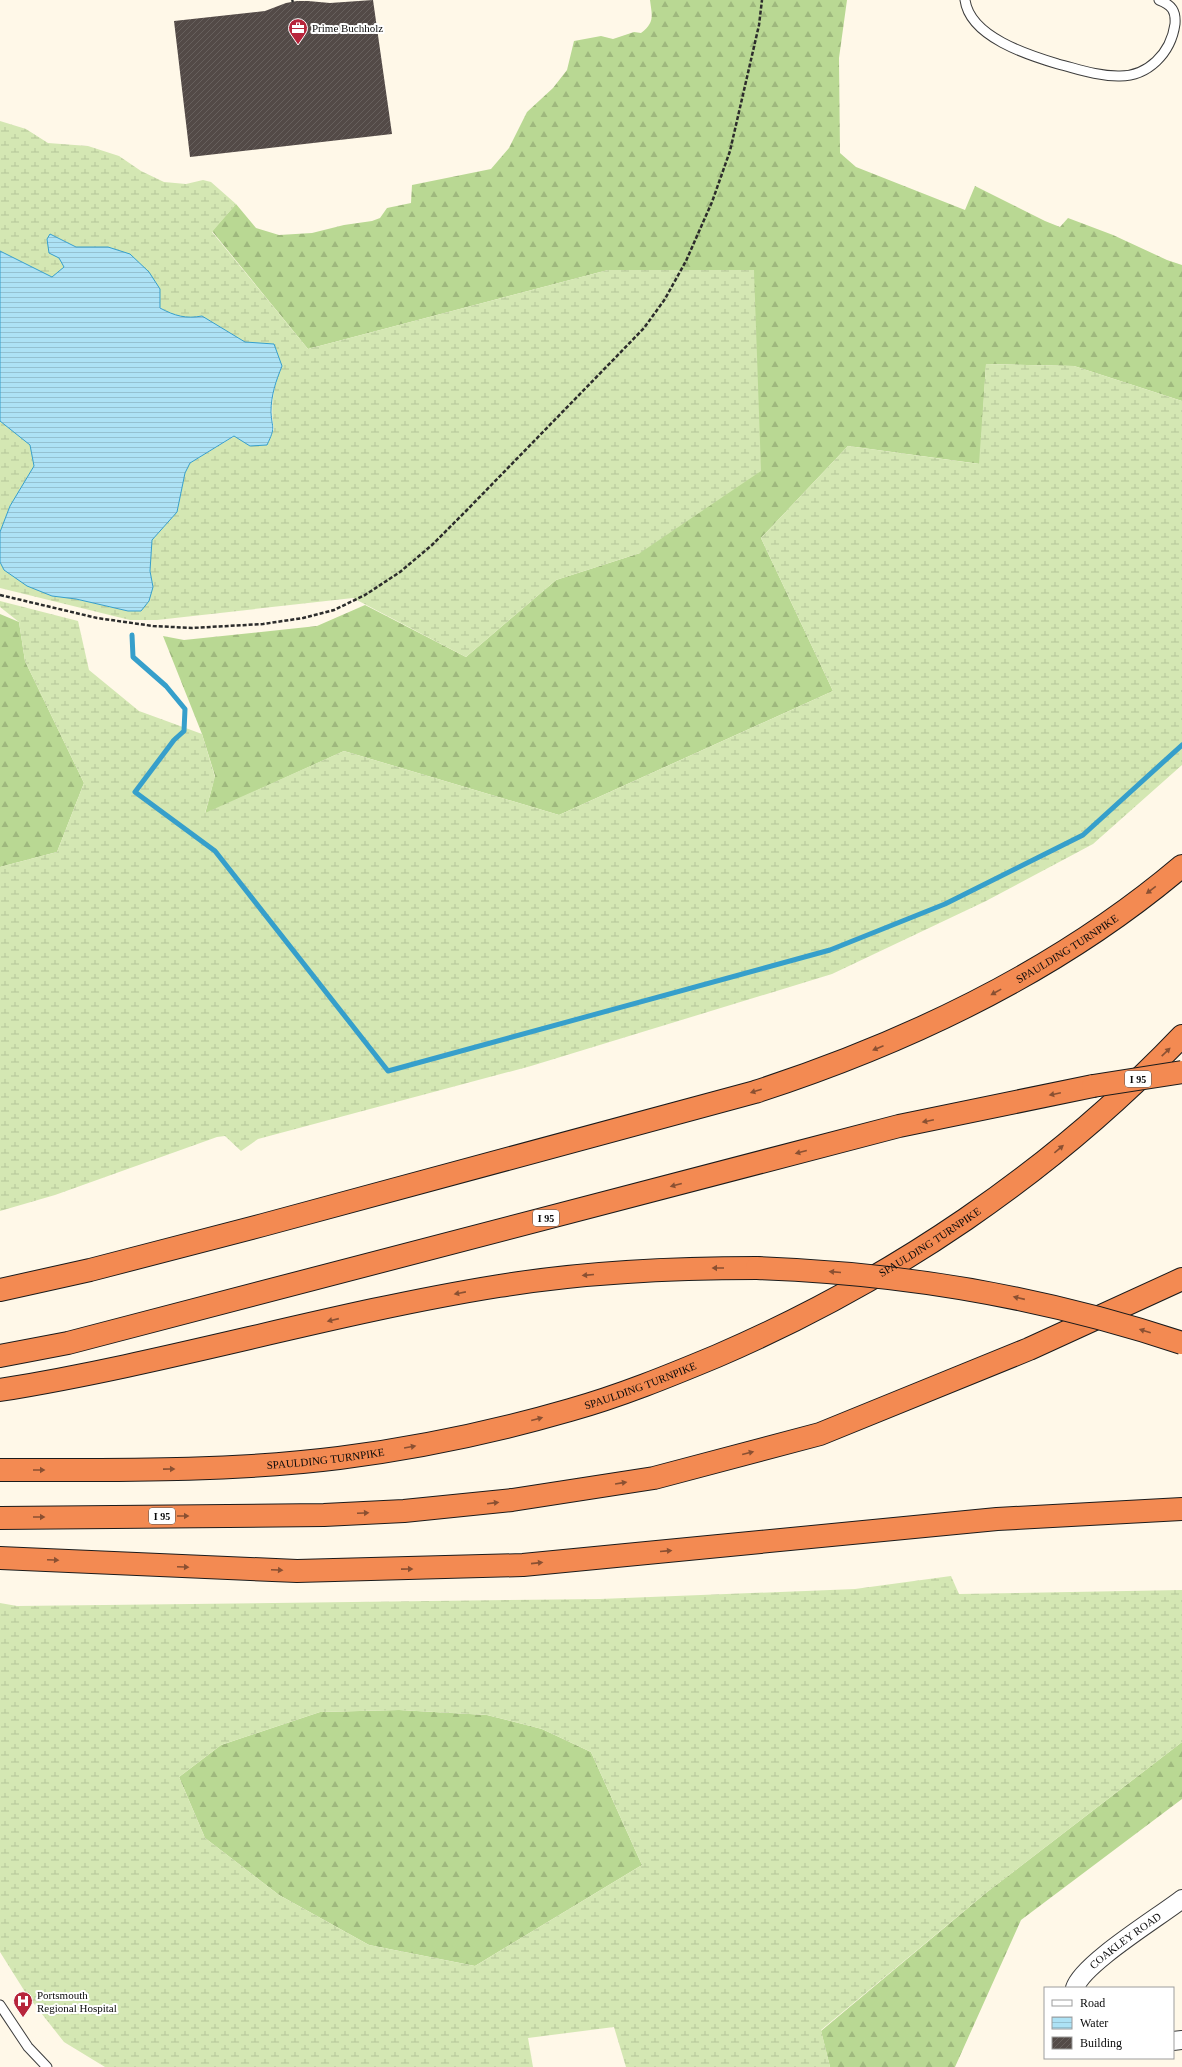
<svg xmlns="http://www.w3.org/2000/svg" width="1182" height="2067" font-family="'Times New Roman',serif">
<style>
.forest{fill:url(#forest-firs)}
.wetland{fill:url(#wetland-marsh);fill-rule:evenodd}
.water{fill:url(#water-rules);stroke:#369fcb}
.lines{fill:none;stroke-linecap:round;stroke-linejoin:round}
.stream{stroke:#369fcb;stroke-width:5}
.building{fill:url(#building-hatch)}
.service-casing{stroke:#3d3d3d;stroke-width:11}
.minor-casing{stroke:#3d3d3d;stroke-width:20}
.motorway-casing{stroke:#1b1b1b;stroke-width:24}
.path{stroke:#2c2c2c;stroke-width:2.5;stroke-dasharray:4 2;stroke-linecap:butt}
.service{stroke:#fff;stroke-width:9}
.minor{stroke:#fff;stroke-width:18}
.motorway{stroke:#f38a52;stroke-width:22}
.motorway-bridge-casing{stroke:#1b1b1b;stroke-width:24;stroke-linecap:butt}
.motorway-bridge{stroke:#f38a52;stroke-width:22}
.oneway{fill:#8a5032}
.labels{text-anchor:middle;stroke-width:4;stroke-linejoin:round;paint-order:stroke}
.shield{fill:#fff;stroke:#545454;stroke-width:1}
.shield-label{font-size:10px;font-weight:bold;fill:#0a0a0a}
.poi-label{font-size:11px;fill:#0a0a0a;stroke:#fff;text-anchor:start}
.street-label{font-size:11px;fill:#0a0a0a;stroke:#fff}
</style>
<defs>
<pattern id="forest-firs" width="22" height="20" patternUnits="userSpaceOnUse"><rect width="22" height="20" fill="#b9d893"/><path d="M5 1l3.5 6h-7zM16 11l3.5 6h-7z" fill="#9eb87d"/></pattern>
<pattern id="wetland-marsh" width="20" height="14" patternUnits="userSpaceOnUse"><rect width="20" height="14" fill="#d4e7b3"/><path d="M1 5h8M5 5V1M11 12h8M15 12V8" fill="none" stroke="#b5c599"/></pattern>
<pattern id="water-rules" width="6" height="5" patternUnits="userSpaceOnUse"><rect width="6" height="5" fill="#ade2f5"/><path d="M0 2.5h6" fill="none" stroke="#94c1d1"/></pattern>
<pattern id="building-hatch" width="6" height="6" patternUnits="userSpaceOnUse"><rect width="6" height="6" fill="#534a47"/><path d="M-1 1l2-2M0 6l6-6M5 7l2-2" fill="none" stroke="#67605d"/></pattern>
</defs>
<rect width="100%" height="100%" fill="#fff8e8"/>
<g class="forest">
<path d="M 650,0 L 847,0 L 839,58 L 840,153 L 856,167 L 965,210 L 975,186 L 1045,221 L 1060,227 L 1068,218 L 1113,235 L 1167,260 L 1182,265 L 1182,401 L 1074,366 L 986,364 L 980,464 L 848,446 L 761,538 L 833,691 L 559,815 L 344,751 L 205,814 L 215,776 L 202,734 L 163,636 L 184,640 L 317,626 L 365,605 L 466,657 L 556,580 L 640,553 L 608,270 L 308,349 L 212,231 L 236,204 L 256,228 L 279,235 L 312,233 L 344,225 L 372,221 L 380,218 L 387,208 L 411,203 L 412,185 L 491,169 L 509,148 L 527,112 L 553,88 L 567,70 L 574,41 L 601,36 L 613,39 L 634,32 L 641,33 C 655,22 652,16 650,0 Z"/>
<polygon points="0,614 19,622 25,661 84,783 57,852 0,867"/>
<polygon points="399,1710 487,1715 542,1729 591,1752 642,1865 475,1966 369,1945 279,1895 205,1838 179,1777 221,1745 320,1712"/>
<polygon points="1182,1742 1182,1799 1021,1920 955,2067 830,2067 821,2031 987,1892"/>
</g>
<g class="wetland">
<path d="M 0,121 L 26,129 L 48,143 L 88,146 L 119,156 L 141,171 L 164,182 L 186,184 L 203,180 L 211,182 L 236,204 L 212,232 L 308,349 L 608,270 L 754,270 L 761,471 L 640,553 L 556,580 L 466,657 L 353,598 L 157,620 L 130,620 L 0,588 L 0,562 L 4,570 L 52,596 L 76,599 L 128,611 L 141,611 L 153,587 L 150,571 L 152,540 L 177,512 L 185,473 L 190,463 L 235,436 L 250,446 L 274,430 C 270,406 273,388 282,366 L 274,344 L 245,342 L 202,316 C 193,318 184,319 175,316 C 155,310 122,264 108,247 L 76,247 L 50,234 L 64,267 L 52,277 L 0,251 Z"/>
<polygon points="986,364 1074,366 1182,401 1182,765 1093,844 986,901 832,974 531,1066 258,1139 241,1151 225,1136 217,1137 55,1195 0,1211 0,867 57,852 84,783 25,661 19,622 0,607 0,601 78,621 89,670 139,711 202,734 215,777 205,813 344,751 559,815 833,691 761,538 848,446 979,464"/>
<polygon points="0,421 30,445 34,466 10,506 0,532"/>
<path d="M 951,1576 L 959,1594 L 1182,1590 L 1182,1742 L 987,1892 L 821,2030 L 830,2067 L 626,2067 L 614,2027 L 528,2038 L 533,2067 L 105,2067 L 64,2042 L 27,1995 L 0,1952 L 0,1603 L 17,1606 L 600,1599 L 855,1589 ZM 399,1710 L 487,1715 L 542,1729 L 591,1752 L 642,1865 L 475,1966 L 369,1945 L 279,1895 L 205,1838 L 179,1777 L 221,1745 L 320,1712 Z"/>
</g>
<path class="water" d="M 50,234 L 76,247 L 108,247 L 130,254 L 149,272 L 160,289 L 160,308 C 175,316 186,319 202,316 L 245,342 L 274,344 L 282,366 C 276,381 271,395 271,412 C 272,430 276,426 267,445 L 250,446 L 234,436 L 190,463 L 185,473 L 177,512 L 152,540 L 150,571 L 153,587 L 149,601 L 141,611 L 128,611 L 76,599 L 52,596 L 27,586 L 4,570 L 0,562 L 0,532 L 10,506 L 34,466 L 30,445 L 0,421 L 0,251 L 52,277 L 64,267 L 59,258 L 49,253 L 47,239 Z"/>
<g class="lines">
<polyline class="stream" points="132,635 133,657 166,686 185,709 184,731 174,740 135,792 215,851 388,1071 830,950 945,904 1083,835 1182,745"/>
</g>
<polygon class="building" points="373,0 392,134 190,157 174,21 265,11 286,3 297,1 308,1 330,3"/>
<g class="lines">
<g class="service-casing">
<g id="service">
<path d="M 965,0 C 970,37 1028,55 1058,64 C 1078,69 1097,76 1118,76 C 1148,77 1171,53 1175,24 C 1176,11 1172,5 1159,0"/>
<polyline points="0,2005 28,2047 47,2067"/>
</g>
</g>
<g class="minor-casing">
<g id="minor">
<path id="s1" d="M 1075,1988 C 1082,1964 1159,1917 1182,1899"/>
<polyline points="1173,2041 1182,2040"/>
</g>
</g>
<g class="motorway-casing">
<g id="motorway">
<path id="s2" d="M 0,1290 L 90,1270 L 263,1225 L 755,1092 C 909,1042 1057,972 1182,866"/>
<polyline points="0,1356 68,1343 899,1126 1093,1086"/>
<path d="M 0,1390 C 168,1363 331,1313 499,1286 C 585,1272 671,1268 757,1268"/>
<path id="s3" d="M 0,1470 C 113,1470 227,1472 339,1458 C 417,1448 494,1432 570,1410 C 620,1396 669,1376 717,1356 C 891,1281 1051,1173 1182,1036"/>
<polyline points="0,1518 324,1515 404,1511 512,1500 654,1478 820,1434 1029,1349 1182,1279"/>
<polyline points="0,1558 297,1571 523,1565 997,1519 1182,1509"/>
</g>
</g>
<g class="path">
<polyline points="292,0 293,2"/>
<polyline points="0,595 97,618 153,626 192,628 263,624 303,618 334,610 365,595 400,572 432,545 466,511 615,358 644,328 665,299 686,261 712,202 730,151 759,25 762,0"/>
</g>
<use href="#service" class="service"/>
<use href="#minor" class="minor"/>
<use href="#motorway" class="motorway"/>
<g class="motorway-bridge-casing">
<g id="motorway-bridge">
<polyline points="1093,1086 1182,1072"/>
<path d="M 757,1268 C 902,1273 1044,1297 1182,1343"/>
</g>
</g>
<use href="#motorway-bridge" class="motorway-bridge"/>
</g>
<defs><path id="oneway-solid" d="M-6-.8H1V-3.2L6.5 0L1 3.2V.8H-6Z"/></defs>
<g class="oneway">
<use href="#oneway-solid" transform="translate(1151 890) rotate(143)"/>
<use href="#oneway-solid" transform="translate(996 992) rotate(151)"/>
<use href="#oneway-solid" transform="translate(878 1048) rotate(157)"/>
<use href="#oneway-solid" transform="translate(1166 1052) rotate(-44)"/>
<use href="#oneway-solid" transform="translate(756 1091) rotate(163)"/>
<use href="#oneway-solid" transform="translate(1055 1094) rotate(168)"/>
<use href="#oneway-solid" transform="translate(928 1121) rotate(168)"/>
<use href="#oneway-solid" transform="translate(1059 1149) rotate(-40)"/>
<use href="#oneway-solid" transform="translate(801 1152) rotate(165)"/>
<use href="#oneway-solid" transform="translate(676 1185) rotate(165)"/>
<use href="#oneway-solid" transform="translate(718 1268) rotate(180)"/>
<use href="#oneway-solid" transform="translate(835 1272) rotate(-175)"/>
<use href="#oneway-solid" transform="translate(588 1275) rotate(175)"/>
<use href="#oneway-solid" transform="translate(460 1293) rotate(169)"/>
<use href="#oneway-solid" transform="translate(1019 1298) rotate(-167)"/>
<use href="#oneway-solid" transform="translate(333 1320) rotate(167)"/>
<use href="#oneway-solid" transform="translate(1145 1331) rotate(-163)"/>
<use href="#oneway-solid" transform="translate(537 1419) rotate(-15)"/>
<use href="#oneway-solid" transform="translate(410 1447) rotate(-10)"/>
<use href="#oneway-solid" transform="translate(748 1453) rotate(-14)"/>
<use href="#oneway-solid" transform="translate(169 1469) rotate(-1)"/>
<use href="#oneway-solid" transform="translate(39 1470)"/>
<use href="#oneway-solid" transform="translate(621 1483) rotate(-9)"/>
<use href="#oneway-solid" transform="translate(493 1503) rotate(-7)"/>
<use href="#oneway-solid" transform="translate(363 1513) rotate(-3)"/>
<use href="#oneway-solid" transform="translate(183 1516)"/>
<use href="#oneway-solid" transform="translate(39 1517)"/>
<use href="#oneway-solid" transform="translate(666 1551) rotate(-5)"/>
<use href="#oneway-solid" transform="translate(53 1560) rotate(3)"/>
<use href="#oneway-solid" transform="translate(537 1563) rotate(-6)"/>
<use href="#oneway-solid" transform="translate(183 1567) rotate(2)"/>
<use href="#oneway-solid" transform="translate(407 1569) rotate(-1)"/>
<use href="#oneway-solid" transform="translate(277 1570) rotate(3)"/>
</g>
<defs>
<g id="office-pin" transform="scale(1)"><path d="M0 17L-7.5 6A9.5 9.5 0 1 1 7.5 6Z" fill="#b7253b" stroke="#fff"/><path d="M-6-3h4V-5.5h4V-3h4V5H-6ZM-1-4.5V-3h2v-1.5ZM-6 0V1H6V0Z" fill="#fff"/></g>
<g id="hospital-pin" transform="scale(1)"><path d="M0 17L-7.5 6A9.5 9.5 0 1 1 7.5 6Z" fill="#b7253b" stroke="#fff"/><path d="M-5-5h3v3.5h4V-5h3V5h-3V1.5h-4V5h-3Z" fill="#fff"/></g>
</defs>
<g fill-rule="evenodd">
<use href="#office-pin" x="298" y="28"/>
<use href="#hospital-pin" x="23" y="2001"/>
</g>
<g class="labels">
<g class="shield">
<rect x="1125" y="1071" width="26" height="16" rx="3"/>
<rect x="533" y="1210" width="26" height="16" rx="3"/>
<rect x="149" y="1508" width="26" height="16" rx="3"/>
</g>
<g class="shield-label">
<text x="1138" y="1083">I 95</text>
<text x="546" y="1222">I 95</text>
<text x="162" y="1520">I 95</text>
</g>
<g class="poi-label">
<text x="312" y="32">Prime Buchholz</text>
<text x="37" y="1999">Portsmouth<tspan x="37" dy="13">Regional Hospital</tspan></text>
</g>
<g class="street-label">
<text dy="4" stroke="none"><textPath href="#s2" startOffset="1125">SPAULDING TURNPIKE</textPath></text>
<text dy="4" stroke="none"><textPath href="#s3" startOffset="974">SPAULDING TURNPIKE</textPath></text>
<text dy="4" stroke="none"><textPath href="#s3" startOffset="650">SPAULDING TURNPIKE</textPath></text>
<text dy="4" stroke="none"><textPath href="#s3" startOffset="326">SPAULDING TURNPIKE</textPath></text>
<text dy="4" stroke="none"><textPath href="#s1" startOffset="70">COAKLEY ROAD</textPath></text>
</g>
</g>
<rect x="1044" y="1987" width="130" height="72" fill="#ffffff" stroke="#9d9d9d"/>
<rect x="1052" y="2000" width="20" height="6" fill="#ffffff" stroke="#9d9d9d"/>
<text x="1080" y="2007" font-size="12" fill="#0a0a0a">Road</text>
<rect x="1052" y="2017" width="20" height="12" fill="url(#water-rules)" stroke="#9d9d9d"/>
<text x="1080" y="2027" font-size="12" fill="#0a0a0a">Water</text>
<rect x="1052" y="2037" width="20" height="12" fill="url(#building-hatch)" stroke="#9d9d9d"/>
<text x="1080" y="2047" font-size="12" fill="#0a0a0a">Building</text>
</svg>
